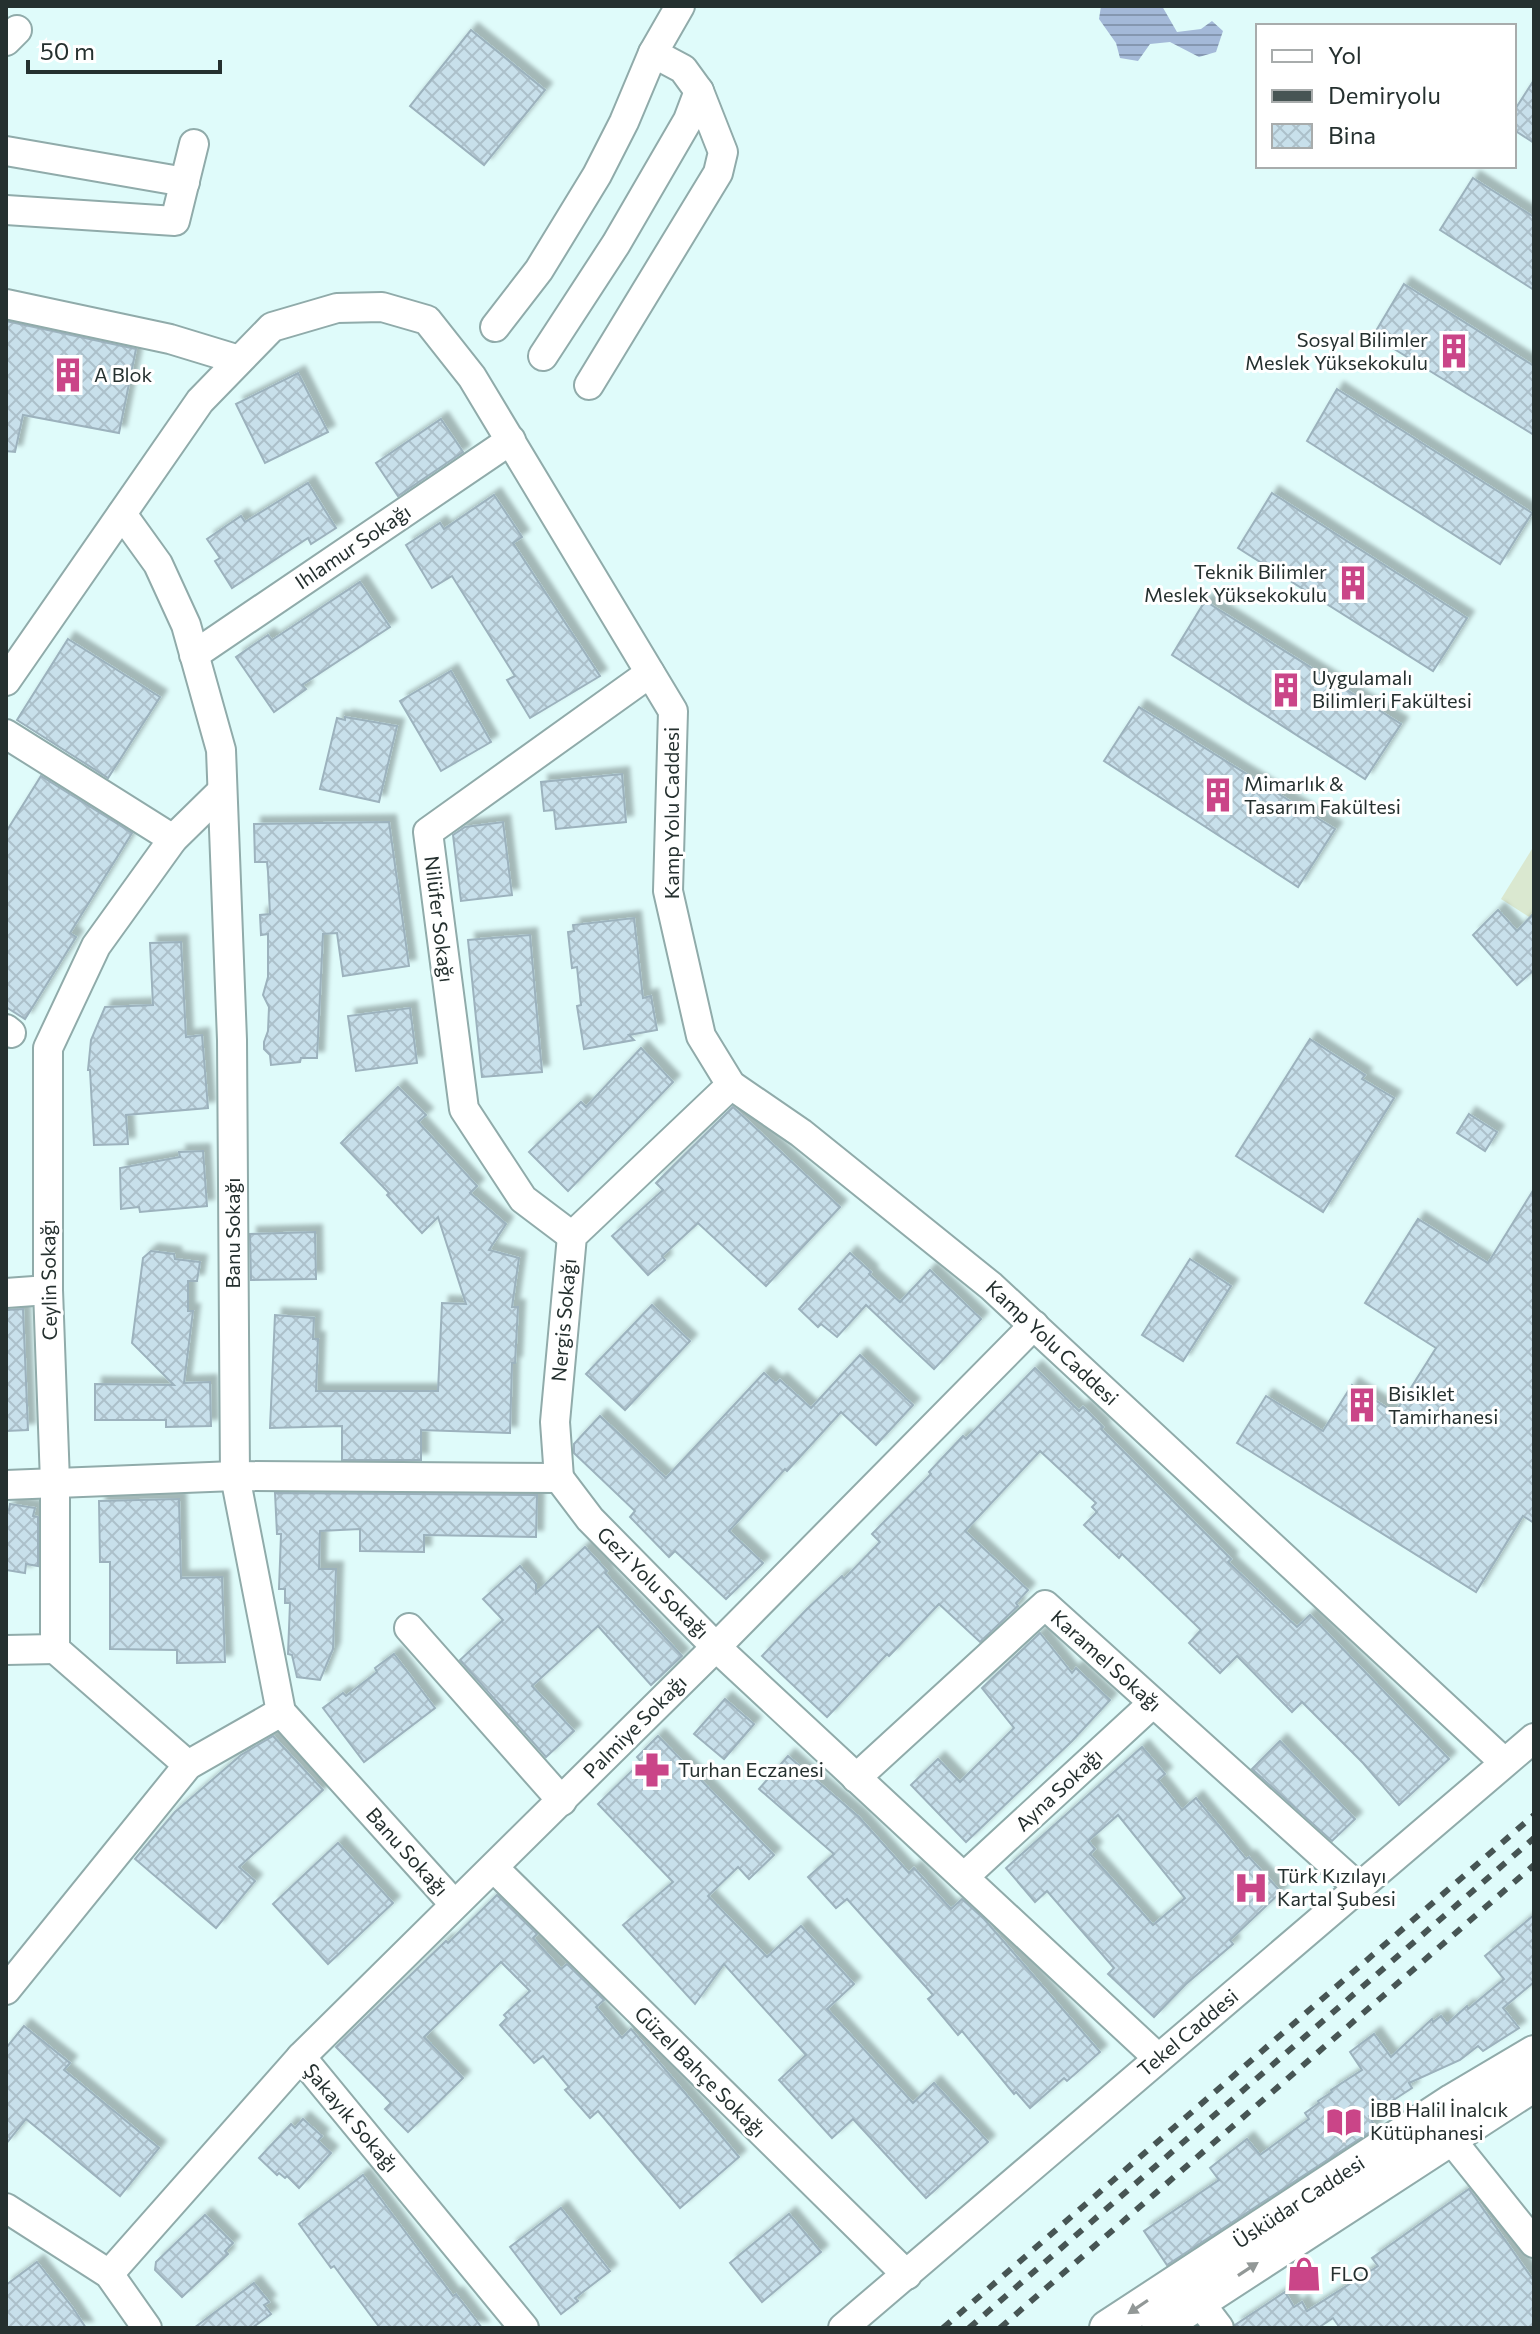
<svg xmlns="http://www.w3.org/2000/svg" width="1540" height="2334" font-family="Commissioner,sans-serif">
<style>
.green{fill:#dae8d0}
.water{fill:url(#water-rules)}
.building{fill:url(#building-cross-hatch);stroke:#9cb2bd;stroke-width:2;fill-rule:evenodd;filter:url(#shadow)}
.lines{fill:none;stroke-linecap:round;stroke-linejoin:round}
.minor-casing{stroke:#90abaa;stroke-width:32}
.major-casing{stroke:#90abaa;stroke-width:38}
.minor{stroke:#fff;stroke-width:28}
.major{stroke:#fff;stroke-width:34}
.rail{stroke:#475554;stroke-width:6;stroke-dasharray:10 10;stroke-linecap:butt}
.oneway{fill:#929897}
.labels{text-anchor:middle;stroke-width:6;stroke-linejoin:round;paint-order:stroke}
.poi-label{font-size:20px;fill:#25302f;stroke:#fff;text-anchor:start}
.street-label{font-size:20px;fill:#25302f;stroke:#fff}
</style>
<defs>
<pattern id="water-rules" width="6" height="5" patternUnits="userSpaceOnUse" patternTransform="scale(2)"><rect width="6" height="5" fill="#a4b9d8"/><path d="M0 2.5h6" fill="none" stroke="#8597b0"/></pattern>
<pattern id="building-cross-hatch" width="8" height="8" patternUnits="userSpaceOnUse" patternTransform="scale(2)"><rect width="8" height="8" fill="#c8e0eb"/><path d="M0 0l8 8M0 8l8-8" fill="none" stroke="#acc0ca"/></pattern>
<filter id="shadow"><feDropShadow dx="7" dy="-7" stdDeviation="2" flood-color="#0004"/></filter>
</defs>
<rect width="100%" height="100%" fill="#dffbfa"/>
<polygon class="green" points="1532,849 1534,850 1534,920 1501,899"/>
<polygon class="water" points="1101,6 1162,6 1177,32 1201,29 1212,21 1223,31 1216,52 1199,57 1170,42 1150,44 1138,61 1120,58 1116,43 1099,19"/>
<g class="building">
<polygon points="471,30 545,90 484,165 410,106"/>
<polygon points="1534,80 1534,143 1514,130 1514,111"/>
<polygon points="1473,178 1534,217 1534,290 1440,230"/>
<polygon points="1404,284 1534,366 1534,435 1373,336"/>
<polygon points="6,321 136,349 119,433 23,415 15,452 6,451"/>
<polygon points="298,373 328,432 265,463 236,404"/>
<polygon points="1337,389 1532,513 1500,564 1307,441"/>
<polygon points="441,419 463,452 398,496 376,463"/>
<polygon points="308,483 336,528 311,544 308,538 232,588 215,561 220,558 207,539 241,516 245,522"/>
<polygon points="1272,493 1467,618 1433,671 1238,548"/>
<polygon points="494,495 522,537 513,543 600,676 530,718 507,680 515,676 452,576 432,588 406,545 440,523 444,529"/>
<polygon points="360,582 390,627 302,685 306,689 274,712 236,657 268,635 272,640"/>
<polygon points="1205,601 1401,724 1365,779 1172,655"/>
<polygon points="68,639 160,697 108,778 17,720"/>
<polygon points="451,671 491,742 441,771 400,701"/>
<polygon points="1139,707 1335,829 1298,887 1104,761"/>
<polygon points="345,717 397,726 379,802 320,789 337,718 345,720"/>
<polygon points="622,774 626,822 556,829 554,810 544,811 541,782"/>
<polygon points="41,776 132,833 70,933 76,937 25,1019 6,1007 6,832"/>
<polygon points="389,822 409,966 343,976 337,933 323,934 317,1058 301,1058 300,1062 271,1065 270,1055 264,1049 264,1042 268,1031 269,1007 263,995 268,977 268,934 261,935 260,915 270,914 268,872 267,862 255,862 254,824"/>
<polygon points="503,822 512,895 461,901 453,835 465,827"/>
<polygon points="1498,910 1517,931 1534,913 1534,970 1517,985 1473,935"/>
<polygon points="634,918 643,998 651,996 657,1030 629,1035 634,1040 584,1049 577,1006 581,1005 577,967 572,968 568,932 574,931 573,925"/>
<polygon points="530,935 542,1072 482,1077 468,940"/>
<polygon points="181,942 186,1037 202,1035 208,1108 126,1115 128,1144 94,1145 90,1070 88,1070 91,1040 105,1007 153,1005 150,943"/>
<polygon points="410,1008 417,1063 356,1071 348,1016"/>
<polygon points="1310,1039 1365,1075 1362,1079 1394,1098 1323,1212 1236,1156"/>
<polygon points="641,1048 673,1082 568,1191 529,1152 581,1102 586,1107"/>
<polygon points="398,1087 426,1115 418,1122 477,1186 470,1193 506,1224 489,1250 519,1258 512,1307 518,1307 515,1363 512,1363 510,1433 421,1430 421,1460 342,1460 342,1426 270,1428 275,1315 314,1318 313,1339 318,1339 316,1391 438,1391 442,1303 466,1304 438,1217 422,1233 387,1195 389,1193 341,1143"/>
<polygon points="733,1107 840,1207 766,1286 698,1223 662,1256 665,1260 648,1275 612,1236 663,1190 656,1183"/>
<polygon points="1469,1114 1497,1132 1485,1151 1457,1133"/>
<polygon points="203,1151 207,1206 140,1212 139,1207 121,1209 120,1168 180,1157 179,1152"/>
<polygon points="1534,1189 1534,1523 1523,1516 1476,1592 1237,1443 1266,1396 1323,1431 1352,1385 1395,1413 1436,1348 1365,1303 1418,1219 1488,1263"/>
<polygon points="315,1232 316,1279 251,1280 250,1234"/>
<polygon points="151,1251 174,1254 175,1259 200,1262 197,1281 188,1281 188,1311 193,1311 184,1383 210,1382 211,1426 166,1427 166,1420 95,1420 95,1384 174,1385 132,1343 143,1258"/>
<polygon points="850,1253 871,1272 869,1274 900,1302 930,1270 981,1319 934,1369 866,1305 837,1337 821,1324 818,1327 799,1309"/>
<polygon points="1190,1259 1231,1286 1183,1361 1142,1335"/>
<polygon points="652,1305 690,1341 625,1410 586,1374"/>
<polygon points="23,1309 28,1430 6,1431 6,1310"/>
<polygon points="860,1355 913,1405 876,1445 841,1412 787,1471 785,1469 729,1531 763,1563 726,1599 675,1551 669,1557 630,1517 635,1511 574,1453 574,1444 600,1416 666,1478 764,1373 776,1384 780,1380 811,1408"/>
<polygon points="1035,1368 1079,1411 1083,1407 1103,1427 1101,1429 1231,1559 1228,1562 1297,1627 1310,1615 1449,1759 1399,1805 1363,1763 1302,1702 1292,1712 1237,1656 1220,1673 1189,1643 1201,1630 1122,1554 1119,1558 1084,1525 1097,1512 1092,1507 1096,1503 1040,1451 965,1531 1028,1590 1016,1603 1018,1606 980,1642 939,1604 889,1656 887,1654 827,1717 762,1656 807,1609 842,1576 844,1579 880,1542 872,1534 931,1474 929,1472 963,1436 966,1439"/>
<polygon points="275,1493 537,1495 536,1537 424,1535 424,1552 360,1551 360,1529 320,1531 319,1569 336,1569 333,1649 320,1680 297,1677 292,1655 288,1654 290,1603 285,1603 285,1589 279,1589 281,1534 277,1534"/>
<polygon points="179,1499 181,1578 222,1577 225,1662 177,1663 177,1650 110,1649 110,1562 100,1562 99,1501"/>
<polygon points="10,1504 35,1508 33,1516 38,1517 38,1566 26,1564 25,1573 6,1570 6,1509 9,1510"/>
<polygon points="585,1547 607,1571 605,1573 682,1656 651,1685 598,1626 532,1686 574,1731 546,1757 460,1660 503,1620 483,1599 520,1566 536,1584 536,1593"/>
<polygon points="1040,1633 1072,1673 1076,1668 1110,1700 1072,1741 966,1842 911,1785 938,1759 960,1782 1014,1728 982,1688"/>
<polygon points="394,1654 435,1708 364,1762 323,1708 343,1693 346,1696 377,1672 375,1668"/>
<polygon points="725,1699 754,1724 724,1759 694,1734"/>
<polygon points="273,1736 323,1790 239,1867 255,1881 216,1928 135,1859 175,1812 241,1755"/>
<polygon points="658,1736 774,1855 749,1879 738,1867 708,1896 767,1957 801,1926 854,1984 827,2009 913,2103 934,2083 988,2142 926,2198 853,2119 832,2138 779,2080 806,2055 724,1964 695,2004 623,1925 673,1882 598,1804 641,1762 637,1757"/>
<polygon points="1280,1741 1355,1819 1332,1841 1252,1769"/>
<path d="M 1142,1747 L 1165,1774 L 1158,1780 L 1182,1810 L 1196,1798 L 1246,1859 L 1249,1857 L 1281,1892 L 1230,1940 L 1233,1944 L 1186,1984 L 1154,2017 L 1108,1974 L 1114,1968 L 1047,1891 L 1035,1902 L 1006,1868 ZM 1118,1815 L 1185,1898 L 1153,1925 L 1090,1854 L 1095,1849 L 1088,1841 Z"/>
<polygon points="788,1756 859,1817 909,1873 914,1868 951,1909 962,1899 984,1919 1100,2052 1067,2081 1064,2078 1030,2108 1016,2092 1014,2094 962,2031 958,2035 928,1999 933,1995 847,1899 836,1908 808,1877 834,1854 759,1789"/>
<polygon points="338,1843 393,1903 328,1964 273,1904"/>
<polygon points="497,1895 537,1934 533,1938 561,1969 567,1964 604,2000 596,2007 622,2038 631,2029 739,2157 680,2208 598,2111 590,2118 565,2090 569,2087 543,2056 534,2063 500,2025 507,2018 504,2015 530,1991 501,1962 424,2037 463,2078 408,2132 385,2109 391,2103 336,2047 446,1941 448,1943"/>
<polygon points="1534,1915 1534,1982 1503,2008 1519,2028 1483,2051 1478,2046 1460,2060 1409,2083 1412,2088 1369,2116 1376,2128 1167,2265 1144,2231 1219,2180 1210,2168 1247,2139 1260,2155 1309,2119 1305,2113 1319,2103 1318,2101 1332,2092 1331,2090 1362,2070 1350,2052 1374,2034 1391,2057 1432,2019 1433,2022 1441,2016 1447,2024 1467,2006 1468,2009 1504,1979 1485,1956"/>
<polygon points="24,2026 70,2063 64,2070 159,2148 120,2196 26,2119 6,2144 6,2048"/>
<polygon points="303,2119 322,2136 318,2141 331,2153 299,2188 287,2176 285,2178 279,2173 277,2175 259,2158 291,2124 295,2128"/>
<polygon points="363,2175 453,2296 456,2294 482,2328 380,2328 334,2266 331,2268 299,2224"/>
<polygon points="1469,2189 1534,2281 1534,2328 1340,2328 1333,2318 1318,2328 1236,2328 1235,2325 1285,2292 1294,2307 1302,2302 1307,2311 1378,2266 1372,2258"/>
<polygon points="561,2208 610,2271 575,2298 578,2301 561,2314 510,2247"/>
<polygon points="789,2214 821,2252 762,2302 730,2263"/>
<polygon points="205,2215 233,2243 225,2251 228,2254 182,2297 155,2270 156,2262"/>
<polygon points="37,2262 73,2308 86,2328 6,2328 6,2285"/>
<polygon points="254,2283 269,2302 264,2305 271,2314 252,2328 194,2328"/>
</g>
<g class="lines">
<g class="minor-casing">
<g id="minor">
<polyline points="6,41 17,30"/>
<polyline points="6,151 185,182"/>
<polyline points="6,210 175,221 194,144"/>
<polyline points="6,304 170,339 239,360"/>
<polyline points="495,327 539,270 597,175 624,122 653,53 680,6"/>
<polyline points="543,356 616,244 688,120 699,91"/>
<polyline points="589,385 718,173 723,152 699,91 683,69 653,53"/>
<polyline points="122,514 158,564 186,625 221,750 232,1040 235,1476 281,1712 454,1904"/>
<polyline points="194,655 511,440"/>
<polyline points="6,681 200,401 272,327 337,308 382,307 427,320 472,377 673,711 668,891 701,1036 731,1085 801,1133 991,1286 1504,1762"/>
<polyline points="6,734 173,839"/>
<polyline points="6,1029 11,1033"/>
<polyline points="572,1236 523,1199 464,1109 428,832 650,673"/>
<polyline points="6,1293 48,1290"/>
<polyline points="559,1478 555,1422 572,1236 731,1085"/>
<polyline points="6,1485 235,1476 559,1478 590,1519 716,1647 1158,2058"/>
<polyline points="409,1628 562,1801"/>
<polyline points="6,1650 55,1649"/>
<polyline points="188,1765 55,1649 55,1482 48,1290 48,1048 96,946 173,839 222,791"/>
<polyline points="856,1778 1045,1605 1358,1887"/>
<polyline points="494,1868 907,2275"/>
<polyline points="964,1877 1153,1703"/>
<polyline points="6,1990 188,1765 281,1712"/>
<polyline points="301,2057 716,1647 1034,1325"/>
<polyline points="1437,2122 1534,2243"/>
<polyline points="6,2208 109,2274 147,2328"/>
<polyline points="109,2274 301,2057 524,2328"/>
<polyline points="1188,2287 1219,2328"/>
<polyline points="843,2328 1534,1738"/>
</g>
</g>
<g class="major-casing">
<g id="major">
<polyline points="1107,2328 1453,2101 1534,2053"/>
<polyline points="1159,2328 1534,2084"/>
</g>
</g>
<use href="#minor" class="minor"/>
<use href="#major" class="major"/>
<g class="rail">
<polyline points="943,2328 1534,1815"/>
<polyline points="969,2328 1534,1838"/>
<polyline points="1000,2328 1534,1865"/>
</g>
</g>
<defs><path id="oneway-solid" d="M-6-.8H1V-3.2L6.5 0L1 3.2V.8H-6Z" transform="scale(2)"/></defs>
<g class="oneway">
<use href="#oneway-solid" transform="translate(1248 2269) rotate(-33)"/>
<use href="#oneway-solid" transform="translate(1138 2307) rotate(146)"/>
</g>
<defs>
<g id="building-bare" transform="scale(2.76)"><path d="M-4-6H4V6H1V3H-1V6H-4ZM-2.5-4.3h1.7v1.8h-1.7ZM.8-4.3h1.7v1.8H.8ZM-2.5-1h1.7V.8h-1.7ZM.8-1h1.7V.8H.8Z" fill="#ca4588" stroke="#fff" stroke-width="2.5" paint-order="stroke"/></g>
<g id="pharmacy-bare" transform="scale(2.76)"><path d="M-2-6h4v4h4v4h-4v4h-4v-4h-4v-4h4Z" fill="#ca4588" stroke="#fff" stroke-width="2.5" paint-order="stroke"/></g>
<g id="hospital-bare" transform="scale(2.76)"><path d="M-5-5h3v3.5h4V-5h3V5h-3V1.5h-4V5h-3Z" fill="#ca4588" stroke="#fff" stroke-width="2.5" paint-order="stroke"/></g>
<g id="library-bare" transform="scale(2.76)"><path d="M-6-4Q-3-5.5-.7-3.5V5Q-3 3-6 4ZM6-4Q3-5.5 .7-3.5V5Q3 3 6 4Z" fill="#ca4588" stroke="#fff" stroke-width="2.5" paint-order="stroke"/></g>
<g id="shop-bare" transform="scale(2.76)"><path d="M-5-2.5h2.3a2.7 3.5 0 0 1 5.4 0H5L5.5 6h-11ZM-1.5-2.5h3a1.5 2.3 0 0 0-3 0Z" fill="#ca4588" stroke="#fff" stroke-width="2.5" paint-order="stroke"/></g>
</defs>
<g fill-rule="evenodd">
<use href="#building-bare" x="1454" y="351"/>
<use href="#building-bare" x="68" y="375"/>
<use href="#building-bare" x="1353" y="583"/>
<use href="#building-bare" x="1286" y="690"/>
<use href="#building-bare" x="1218" y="795"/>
<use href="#building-bare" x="1362" y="1405"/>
<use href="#pharmacy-bare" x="652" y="1770"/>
<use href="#hospital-bare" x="1251" y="1888"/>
<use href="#library-bare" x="1344" y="2122"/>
<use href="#shop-bare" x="1304" y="2274"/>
</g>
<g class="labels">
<g class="poi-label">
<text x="1428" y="347" text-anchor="end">Sosyal Bilimler<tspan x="1428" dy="23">Meslek Yüksekokulu</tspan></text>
<text x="94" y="382">A Blok</text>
<text x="1327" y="579" text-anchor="end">Teknik Bilimler<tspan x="1327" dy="23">Meslek Yüksekokulu</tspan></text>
<text x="1312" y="685">Uygulamalı<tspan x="1312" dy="23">Bilimleri Fakültesi</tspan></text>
<text x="1244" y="791">Mimarlık &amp;<tspan x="1244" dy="23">Tasarım Fakültesi</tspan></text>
<text x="1388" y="1401">Bisiklet<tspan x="1388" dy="23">Tamirhanesi</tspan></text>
<text x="678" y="1777">Turhan Eczanesi</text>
<text x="1277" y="1883">Türk Kızılayı<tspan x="1277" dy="23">Kartal Şubesi</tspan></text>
<text x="1370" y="2117">İBB Halil İnalcık<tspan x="1370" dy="23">Kütüphanesi</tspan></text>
<text x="1330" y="2281">FLO</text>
</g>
<g class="street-label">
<text transform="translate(353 547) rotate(-34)" y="7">Ihlamur Sokağı</text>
<text transform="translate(672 813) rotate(-90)" y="7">Kamp Yolu Caddesi</text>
<text transform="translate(439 919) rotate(83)" y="7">Nilüfer Sokağı</text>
<text transform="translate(233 1233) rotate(-90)" y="7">Banu Sokağı</text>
<text transform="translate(49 1280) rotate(-91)" y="7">Ceylin Sokağı</text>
<text transform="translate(564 1320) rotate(-85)" y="7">Nergis Sokağı</text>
<text transform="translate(1052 1343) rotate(43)" y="7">Kamp Yolu Caddesi</text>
<text transform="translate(653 1583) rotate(45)" y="7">Gezi Yolu Sokağı</text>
<text transform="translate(1106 1661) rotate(42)" y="7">Karamel Sokağı</text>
<text transform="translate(635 1727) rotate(-45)" y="7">Palmiye Sokağı</text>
<text transform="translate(1059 1790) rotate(-43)" y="7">Ayna Sokağı</text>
<text transform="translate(407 1852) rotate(48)" y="7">Banu Sokağı</text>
<text transform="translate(1188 2033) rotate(-40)" y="7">Tekel Caddesi</text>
<text transform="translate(700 2072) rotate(45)" y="7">Güzel Bahçe Sokağı</text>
<text transform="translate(351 2118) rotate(50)" y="7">Şakayık Sokağı</text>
<text transform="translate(1299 2202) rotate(-33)" y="7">Üsküdar Caddesi</text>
</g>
</g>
<rect width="1540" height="2334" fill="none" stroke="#25302f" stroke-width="16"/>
<rect x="1256" y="24" width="260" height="144" fill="#ffffff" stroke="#a8acac" stroke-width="2"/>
<rect x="1272" y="50" width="40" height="12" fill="#ffffff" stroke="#a8acac" stroke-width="2"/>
<text x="1328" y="64" font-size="24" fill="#25302f">Yol</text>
<rect x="1272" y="90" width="40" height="12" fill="#475554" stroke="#a8acac" stroke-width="2"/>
<text x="1328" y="104" font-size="24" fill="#25302f">Demiryolu</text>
<rect x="1272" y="124" width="40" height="24" fill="url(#building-cross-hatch)" stroke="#a8acac" stroke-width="2"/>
<text x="1328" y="144" font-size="24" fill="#25302f">Bina</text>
<path d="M28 60v12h192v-12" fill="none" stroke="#25302f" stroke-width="4"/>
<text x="40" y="60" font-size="24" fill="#25302f" stroke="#ffffff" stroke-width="6" paint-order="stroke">50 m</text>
</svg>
